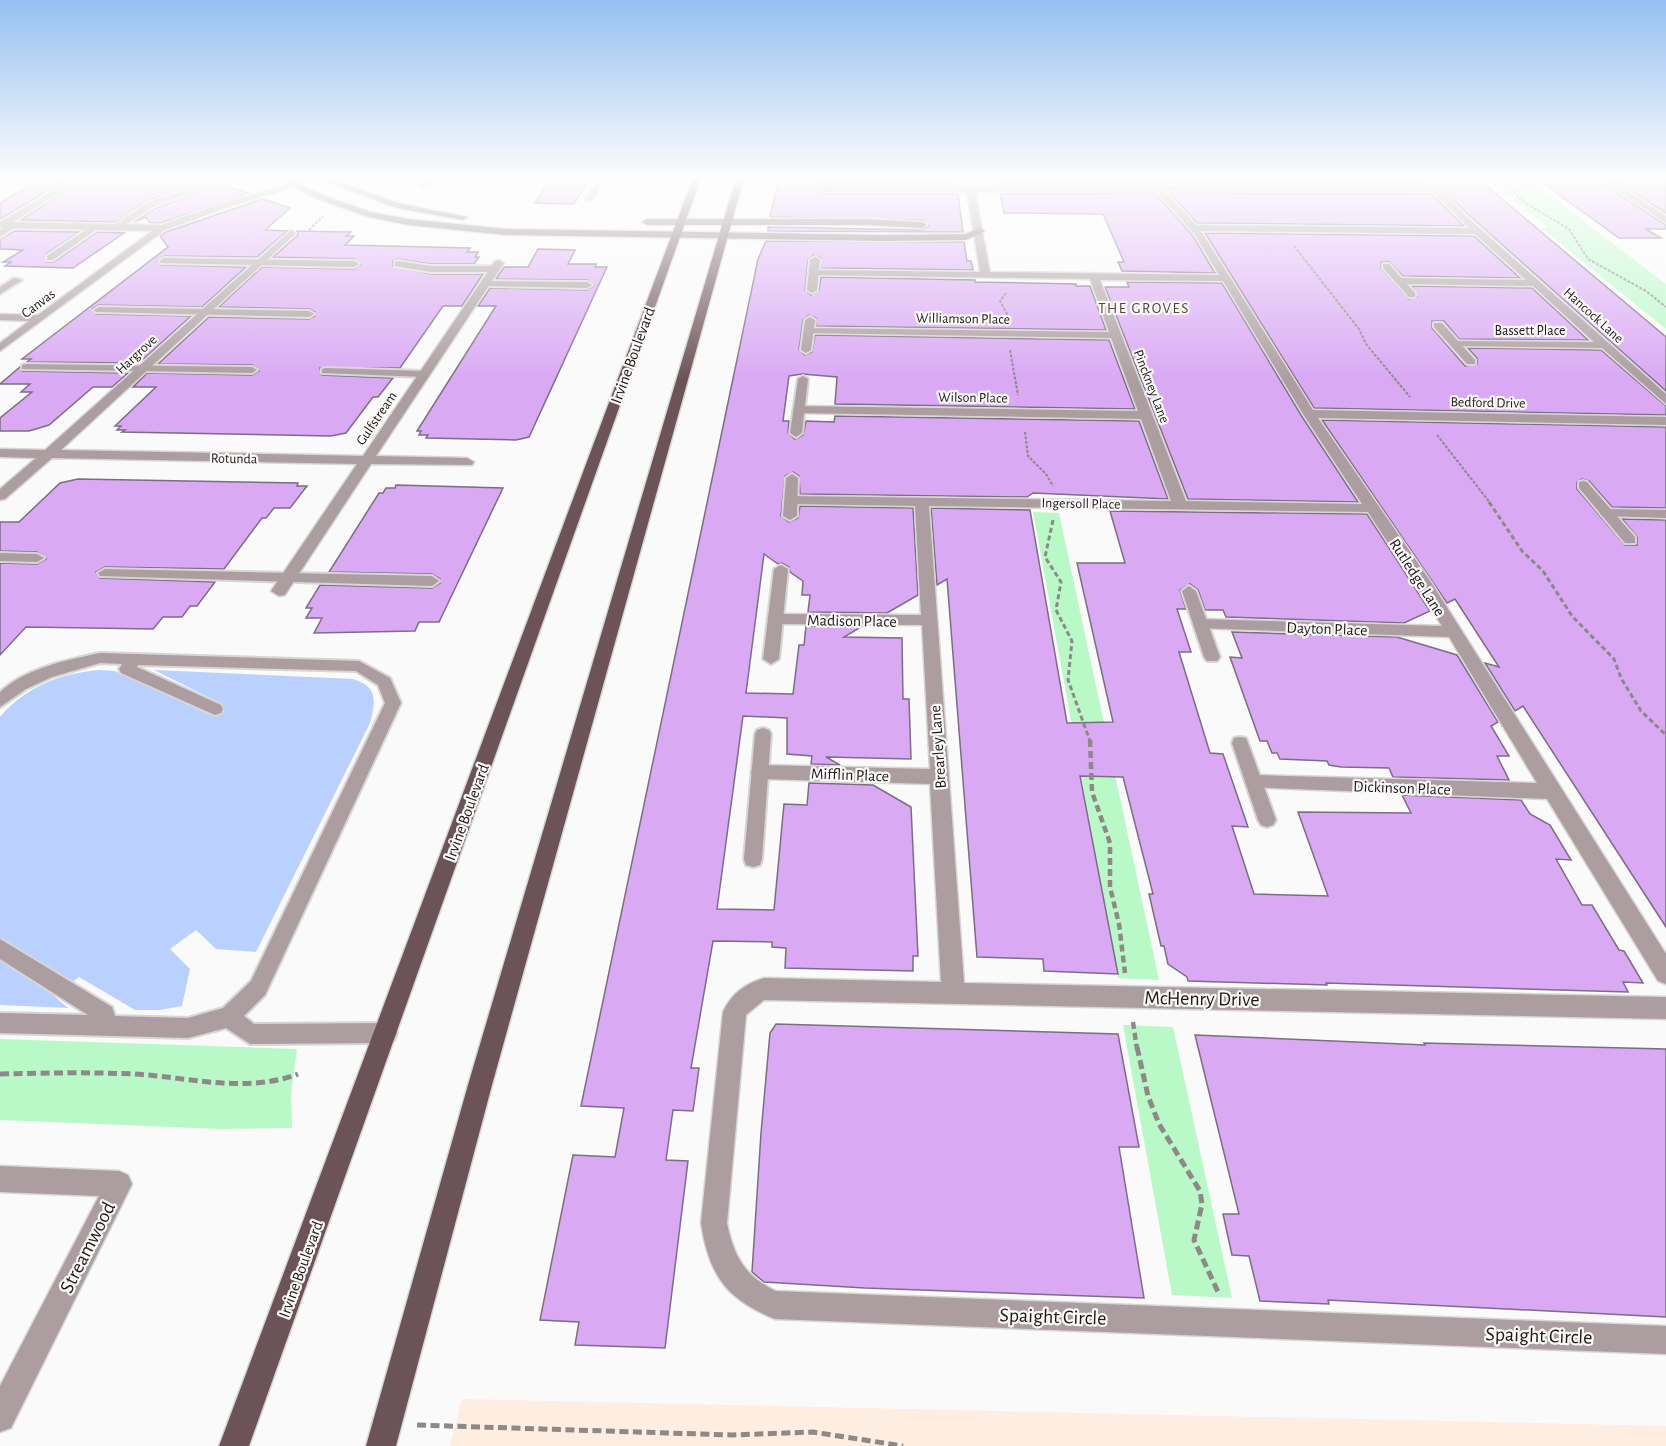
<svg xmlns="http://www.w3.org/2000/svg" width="1666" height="1446" font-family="'Alegreya Sans',sans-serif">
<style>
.commercial{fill:#feede1}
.green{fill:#b9f9c7}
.water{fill:#bad1ff}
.building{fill:#d9a9f4;stroke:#7c6d84;stroke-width:1.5}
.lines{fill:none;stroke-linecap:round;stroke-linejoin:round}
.lane-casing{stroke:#d7d6d5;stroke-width:4}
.street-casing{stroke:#d7d6d5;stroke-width:3}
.secondary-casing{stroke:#d7d6d5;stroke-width:3}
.primary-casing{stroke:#d7d6d5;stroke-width:3}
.path-far3{stroke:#8e8986;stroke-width:2;stroke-dasharray:3 1.5;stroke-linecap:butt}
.path-far2{stroke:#8e8986;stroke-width:3;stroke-dasharray:5 3;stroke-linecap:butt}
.path-far1{stroke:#8e8986;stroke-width:4.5;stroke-dasharray:7 4;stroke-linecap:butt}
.path{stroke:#8e8986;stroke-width:5;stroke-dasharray:9 4.5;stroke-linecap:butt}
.lane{fill:#ac9ea0;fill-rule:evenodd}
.street{fill:#ac9ea0;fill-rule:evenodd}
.secondary{fill:#867275;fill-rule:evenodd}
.primary{fill:#6b5357;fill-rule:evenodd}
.labels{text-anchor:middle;stroke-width:4.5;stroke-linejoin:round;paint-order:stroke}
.far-street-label{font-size:14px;fill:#211712;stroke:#fafafa}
.far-neighbourhood-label{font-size:15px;letter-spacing:1.5px;fill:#5c4338;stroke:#fafafa}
.street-label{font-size:16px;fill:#211712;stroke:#fafafa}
.near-street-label{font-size:20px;fill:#211712;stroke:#fafafa}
</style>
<rect width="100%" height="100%" fill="#fafafa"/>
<polygon class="commercial" points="462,1399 1666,1426 1666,1446 450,1446"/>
<g class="green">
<polygon points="1485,178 1527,178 1666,284 1666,329 1541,228 1549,228"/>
<polygon points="1033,512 1059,513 1159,980 1118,978"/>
<polygon points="1123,1025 1173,1027 1232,1298 1172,1295"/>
<polygon points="0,1039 297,1049 291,1094 292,1128 218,1129 0,1120"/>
</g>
<path class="water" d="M 99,670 L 115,671 L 208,714 L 222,704 L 154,670 L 353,679 C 378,687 376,700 370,723 L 256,952 L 216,949 L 196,930 L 170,949 L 190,969 L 182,1006 L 160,1010 L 135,1010 L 79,977 L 54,996 L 68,1008 L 0,1005 L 0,717 C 25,687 61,673 99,670 Z"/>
<g class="building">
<polygon points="42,178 69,178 0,219 0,203"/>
<polygon points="86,178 204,178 248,193 161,223 150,223 146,217 134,222 154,209 204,190 205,187 195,184 146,201 116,222 21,220"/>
<polygon points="552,178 590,178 574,204 535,203"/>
<polygon points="779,178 819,178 818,189 824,194 958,194 963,232 768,231 768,227 922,230 929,226 922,220 770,217"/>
<polygon points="831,178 955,178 956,184 831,184"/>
<polygon points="995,178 1431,178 1424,180 1424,184 997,184"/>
<polygon points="1431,178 1477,178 1666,337 1666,391 1470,216"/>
<polygon points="1536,178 1598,181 1666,225 1666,229 1646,229 1661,238 1619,238"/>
<polygon points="1616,181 1666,181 1666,213"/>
<polygon points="1155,193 1193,236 1215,273 1122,271 1118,262 1124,262 1103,214 1004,213 1000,194"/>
<polygon points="1170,193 1432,194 1464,226 1197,223"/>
<polygon points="263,199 290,208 265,230 287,231 257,257 164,256 157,261 161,265 246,267 202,307 99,305 93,308 96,314 191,316 139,363 27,362 31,359 22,359 168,247 160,236 166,232"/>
<polygon points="14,231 79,232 46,254 47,262 54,262 97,232 124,233 73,268 5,266 11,262 3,262 23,250 0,249 0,239"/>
<polygon points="297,231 351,232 346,236 354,236 345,245 470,248 467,252 478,252 475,257 479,257 474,264 431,264 398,259 393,261 393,266 431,274 483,274 462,306 443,306 400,368 320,368 322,375 393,378 378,397 373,397 346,433 331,436 122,432 125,430 117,430 121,426 115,426 156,387 133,387 147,373 252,375 259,371 252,365 158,364 209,317 309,319 315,316 315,312 309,309 219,307 262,267 354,269 361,265 354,259 273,257 298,235"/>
<polygon points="1205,233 1474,236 1520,278 1403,276 1389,262 1381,262 1381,268 1409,299 1417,297 1412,286 1532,288 1588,340 1459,339 1444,321 1432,321 1432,328 1465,366 1477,364 1477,358 1468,348 1601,350 1666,406 1666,415 1314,408"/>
<polygon points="766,241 964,242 967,261 971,261 973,270 821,268 821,258 814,255 808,260 805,290 811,295 819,290 821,277 975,280 975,282 1076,284 1076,286 1090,286 1106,330 816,326 816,318 809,315 803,320 799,350 805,355 812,352 815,335 1109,340 1135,409 835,404 837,377 802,374 789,376 783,421 789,421 788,433 795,439 803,435 806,421 834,422 835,416 1139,421 1168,499 1033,493 1027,497 800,494 799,476 793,472 785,476 781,516 789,522 798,518 800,506 913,508 918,595 887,613 808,612 810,595 802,595 803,581 790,572 789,567 782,563 778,564 764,554 746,693 793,694 799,645 804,645 806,626 861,627 844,637 902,638 903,699 909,699 911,759 826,757 840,765 811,764 812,756 787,754 787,718 743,716 717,909 774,910 784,804 807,805 809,783 873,785 911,807 918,956 913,956 913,971 785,968 786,948 772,947 772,942 713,941 691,1068 699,1068 693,1111 673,1110 666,1160 688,1161 665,1348 575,1345 579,1322 540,1320 573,1155 615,1157 624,1108 581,1106 758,259"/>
<polygon points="538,249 575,250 568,264 596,264 595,267 607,267 529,437 516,440 426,438 428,435 419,435 421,431 417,431 496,306 478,306 490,288 587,290 594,286 587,280 496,279 504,267 528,267"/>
<polygon points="1127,282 1222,283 1301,415 1358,502 1188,499 1105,287 1129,287"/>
<polygon points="20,367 22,371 128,373 112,387 93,387 49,425 29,431 0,431 0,418 32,392 21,392 30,384 0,384"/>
<polygon points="1322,420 1666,427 1666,508 1612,507 1589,481 1582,479 1577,482 1577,489 1625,545 1637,545 1637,537 1622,519 1666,520 1666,927 1523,706 1515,711 1485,663 1499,667 1455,599 1447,603"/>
<polygon points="78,479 298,483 297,486 307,486 290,508 274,508 266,518 262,518 224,569 105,567 96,572 100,578 215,582 197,606 190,606 182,617 163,617 153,629 26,627 0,655 0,563 37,564 46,559 37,552 0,551 0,522 19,522 60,483"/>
<polygon points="396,485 503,488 439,622 419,622 415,631 314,633 322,618 306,618 312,608 306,608 320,585 432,588 440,583 440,579 432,574 329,572 379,493 383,493 386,488 395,488"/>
<polygon points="931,508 1030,510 1067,723 1113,722 1077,563 1125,563 1110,511 1367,514 1430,611 1404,623 1226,617 1223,610 1205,610 1198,590 1190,584 1180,590 1186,609 1177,609 1191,652 1179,652 1210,753 1223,754 1248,827 1232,826 1254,894 1328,896 1298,812 1411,813 1402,795 1521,800 1530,814 1550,825 1571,860 1556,859 1582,905 1592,905 1619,950 1624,951 1643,983 1623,982 1628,992 1326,983 1327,985 1188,981 1187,977 1168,964 1164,946 1161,946 1149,894 1153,894 1123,777 1080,776 1118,974 1044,971 1043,959 977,957 947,579 937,585"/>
<polygon points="1232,632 1397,637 1457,655 1498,722 1491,726 1509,756 1497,756 1509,780 1393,777 1389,768 1341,767 1329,765 1327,761 1280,759 1277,753 1272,753 1267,741 1260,741 1230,657 1242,658"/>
<polygon points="776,1024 1118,1034 1139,1147 1119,1147 1144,1298 865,1288 764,1282 752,1272 761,1133 770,1033"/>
<polygon points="1195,1035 1425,1045 1424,1043 1666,1049 1666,1317 1328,1300 1329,1304 1260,1301 1249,1256 1232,1255 1223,1214 1239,1214"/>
</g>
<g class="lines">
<g class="lane-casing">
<g id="lane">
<polygon points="430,178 440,178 426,187 420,187 420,183"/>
<polygon points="476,178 499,178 518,182 514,184"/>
<polygon points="597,178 605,178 592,200 586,200"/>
<polygon points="196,186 203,188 153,207 119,229 112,227 147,203"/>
<polygon points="10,224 17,226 0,237 0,230"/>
<polygon points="93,225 100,227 53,260 47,260 47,256"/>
<polygon points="815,257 820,260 817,290 812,293 807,290 810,260"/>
<polygon points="164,258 354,261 359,264 354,267 161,263 159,261"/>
<polygon points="398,261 431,266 494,266 499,269 494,272 431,272 395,266 395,262"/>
<polygon points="1383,264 1389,264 1415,293 1415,297 1409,297 1383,268"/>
<polygon points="14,278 22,280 0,294 0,287"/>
<polygon points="485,281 587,282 592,285 587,288 482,286 482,282"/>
<polygon points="99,307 309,311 314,314 309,317 96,312 94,310"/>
<polygon points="810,317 815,320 811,350 806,353 801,350 805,320"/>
<polygon points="1434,323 1442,323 1475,360 1475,364 1467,364 1434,327"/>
<polygon points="26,364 252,367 257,370 252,373 22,369 22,365"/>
<polygon points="326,368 424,371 429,374 424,377 322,373 322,369"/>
<polygon points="803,376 808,379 802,433 796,437 790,433 798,379"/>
<polygon points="792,474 798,478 797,516 790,520 783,516 786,478"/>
<polygon points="1583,481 1587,482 1635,537 1635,543 1625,543 1579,488 1579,482"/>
<polygon points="0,553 37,554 44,558 37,562 0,561"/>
<polygon points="781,565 788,569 779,659 771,664 763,659 774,569"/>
<polygon points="105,569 432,576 439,581 432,586 100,576 98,573"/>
<polygon points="1189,586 1196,591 1220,657 1217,661 1207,661 1204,657 1182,591"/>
<path d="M 100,653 L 359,661 L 390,678 L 401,703 L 265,995 L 244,1016 L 254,1024 L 386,1023 L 394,1026 L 397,1033 L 394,1040 L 386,1043 L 250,1044 L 226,1028 L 188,1038 L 0,1033 L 0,1013 L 88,1015 L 0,959 L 0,939 L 112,1007 L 115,1016 L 188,1018 L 223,1008 L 251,981 L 385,703 L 378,685 L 356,671 L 138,665 L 137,667 L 221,705 L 223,709 L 221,713 L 215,715 L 121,673 L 119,669 L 122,664 L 100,663 L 52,677 L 26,689 L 0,707 L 0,692 C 26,668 67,660 100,653 Z"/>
<polygon points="763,728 769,730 771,734 762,859 760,865 753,867 746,865 744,859 755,734 757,730"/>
<polygon points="1240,737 1246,738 1248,743 1276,820 1273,825 1267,827 1261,825 1258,820 1232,743 1234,738"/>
</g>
</g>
<g class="street-casing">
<g id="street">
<polygon points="74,178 84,178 13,222 161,225 225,202 311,178 324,178 231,206 165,230 0,351 0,343 29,321 0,320 0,314 38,315 152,231 0,228 0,222"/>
<path d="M 821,178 L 829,178 L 829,186 L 1428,186 L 1425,182 L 1432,180 L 1468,218 L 1666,394 L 1666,404 L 1602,348 L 1452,346 L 1452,342 L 1456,341 L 1594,342 L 1533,286 L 1399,284 L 1394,281 L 1399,278 L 1526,280 L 1475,234 L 1201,231 L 1313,410 L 1666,417 L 1666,425 L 1318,418 L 1431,582 L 1666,954 L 1666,984 L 1658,981 L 1547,799 L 1248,787 L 1245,782 L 1248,777 L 1255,775 L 1537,783 L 1449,637 L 1195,628 L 1193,624 L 1201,619 L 1442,626 L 1368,512 L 929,506 L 964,983 L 1666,997 L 1666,1019 L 764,1000 L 746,1015 L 727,1223 C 733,1255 745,1277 776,1291 L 1666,1326 L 1666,1354 L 775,1319 C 726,1299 709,1275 701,1223 L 723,1012 C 732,993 745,984 764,978 L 941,982 L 930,784 L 760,779 L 753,777 L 751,772 L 753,767 L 760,765 L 930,769 L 922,625 L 775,624 L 767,619 L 775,614 L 921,615 L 915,506 L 791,504 L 784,500 L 791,496 L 1171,501 L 1141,419 L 795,413 L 793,410 L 799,406 L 1138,411 L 1111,338 L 805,333 L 805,329 L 809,328 L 1109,332 L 1090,279 L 810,275 L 810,271 L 814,270 L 980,272 L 967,192 L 824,192 L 820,189 ZM 1156,191 L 1195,235 L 1219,275 L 990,272 L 975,192 ZM 1165,191 L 1433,192 L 1469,228 L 1196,225 ZM 1100,280 L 1223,281 L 1303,414 L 1362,504 L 1186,501 Z"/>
<polygon points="1598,178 1608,178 1666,216 1666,223"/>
<polygon points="291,230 296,233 294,235 61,450 363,456 495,261 499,260 504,263 376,456 467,458 474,462 472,465 371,464 285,595 279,596 271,591 357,464 52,458 5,499 0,500 0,489 36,458 0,457 0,449 45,450"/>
<polygon points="1607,509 1666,510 1666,518 1602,516 1600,513"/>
<polygon points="0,1166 119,1171 128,1175 132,1184 11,1428 0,1432 0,1386 99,1196 0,1192"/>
</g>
</g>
<g class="secondary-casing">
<g id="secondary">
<polygon points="276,178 286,178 323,195 371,212 408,219 506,229 882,235 965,234 980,228 985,231 966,240 882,241 506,235 408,225 369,217 317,199"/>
<polygon points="316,178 328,178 402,204 468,217 463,220 397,208"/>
<polygon points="866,219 922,222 927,225 922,228 866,225 647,225 642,222 647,219"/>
</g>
</g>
<g class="primary-casing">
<g id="primary">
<polygon points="693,178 701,178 249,1446 219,1446"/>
<polygon points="736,178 744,178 492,1085 396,1446 366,1446 468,1085"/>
</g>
</g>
<g class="path-far3">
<polyline points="1501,178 1522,201 1569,229 1588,259 1646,291 1666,307"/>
<polyline points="309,230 323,216"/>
<polyline points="1294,246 1359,329 1366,344 1410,397"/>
<polyline points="1006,293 1000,301 1008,316"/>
<polyline points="1010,350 1018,395"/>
<polyline points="1025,432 1028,456 1046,474 1053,486"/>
<polyline points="1437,435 1491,504"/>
</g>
<g class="path-far2">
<polyline points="1489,502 1522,551 1543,571 1572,616 1614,659 1621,678 1641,711 1666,735"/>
<polyline points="1053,520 1045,557 1061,582 1056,610 1072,641 1068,680 1090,741"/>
</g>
<g class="path-far1">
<polyline points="1090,740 1092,792 1110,843 1110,887 1119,924 1125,973"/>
<polyline points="1133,1022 1137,1049"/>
</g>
<g class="path">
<polyline points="1137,1047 1148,1096 1159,1124 1200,1191 1202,1204 1194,1240 1219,1294"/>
<path d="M 0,1074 C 45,1073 89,1072 134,1074 C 189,1077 245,1094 298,1074"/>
<polyline points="417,1425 732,1435 813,1432 903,1446"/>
</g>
<use href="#lane" class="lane"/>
<use href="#street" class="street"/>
<use href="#secondary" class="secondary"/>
<use href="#primary" class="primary"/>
</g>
<linearGradient id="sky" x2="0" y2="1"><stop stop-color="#95c0f1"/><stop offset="0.47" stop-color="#fdfdfd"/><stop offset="1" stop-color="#fdfdfd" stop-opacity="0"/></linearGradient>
<rect width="1666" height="380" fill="url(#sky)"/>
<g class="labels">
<g class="far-street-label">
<text transform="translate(38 303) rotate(-37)" y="5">Canvas</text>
<text transform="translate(1594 315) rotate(42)" y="5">Hancock Lane</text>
<text transform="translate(963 318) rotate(1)" y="5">Williamson Place</text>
<text x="1530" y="335">Bassett Place</text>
<text transform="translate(136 354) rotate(-43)" y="5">Hargrove</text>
<text transform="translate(1152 386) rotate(69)" y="5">Pinckney Lane</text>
<text transform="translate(973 397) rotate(1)" y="5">Wilson Place</text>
<text transform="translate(1488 402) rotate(1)" y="5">Bedford Drive</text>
<text transform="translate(376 418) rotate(-56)" y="5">Gulfstream</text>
<text transform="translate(234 458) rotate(1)" y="5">Rotunda</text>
<text transform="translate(1081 503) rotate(1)" y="5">Ingersoll Place</text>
</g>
<g class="far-neighbourhood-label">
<text x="1144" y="313">THE GROVES</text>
</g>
<g class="street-label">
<text transform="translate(632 355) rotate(-70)" y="6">Irvine Boulevard</text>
<text transform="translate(1418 577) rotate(57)" y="6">Rutledge Lane</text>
<text transform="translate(852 620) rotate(1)" y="6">Madison Place</text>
<text transform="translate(1327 628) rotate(2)" y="6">Dayton Place</text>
<text transform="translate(937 747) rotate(-94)" y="6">Brearley Lane</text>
<text transform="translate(850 774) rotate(2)" y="6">Mifflin Place</text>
<text transform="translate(1402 787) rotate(2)" y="6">Dickinson Place</text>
<text transform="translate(466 812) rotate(-70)" y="6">Irvine Boulevard</text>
<text transform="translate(300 1269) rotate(-70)" y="6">Irvine Boulevard</text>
</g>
<g class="near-street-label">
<text transform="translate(1202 998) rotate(1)" y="7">McHenry Drive</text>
<text transform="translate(87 1247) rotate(-63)" y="7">Streamwood</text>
<text transform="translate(1053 1316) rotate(2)" y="7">Spaight Circle</text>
<text transform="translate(1539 1335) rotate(2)" y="7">Spaight Circle</text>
</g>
</g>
</svg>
